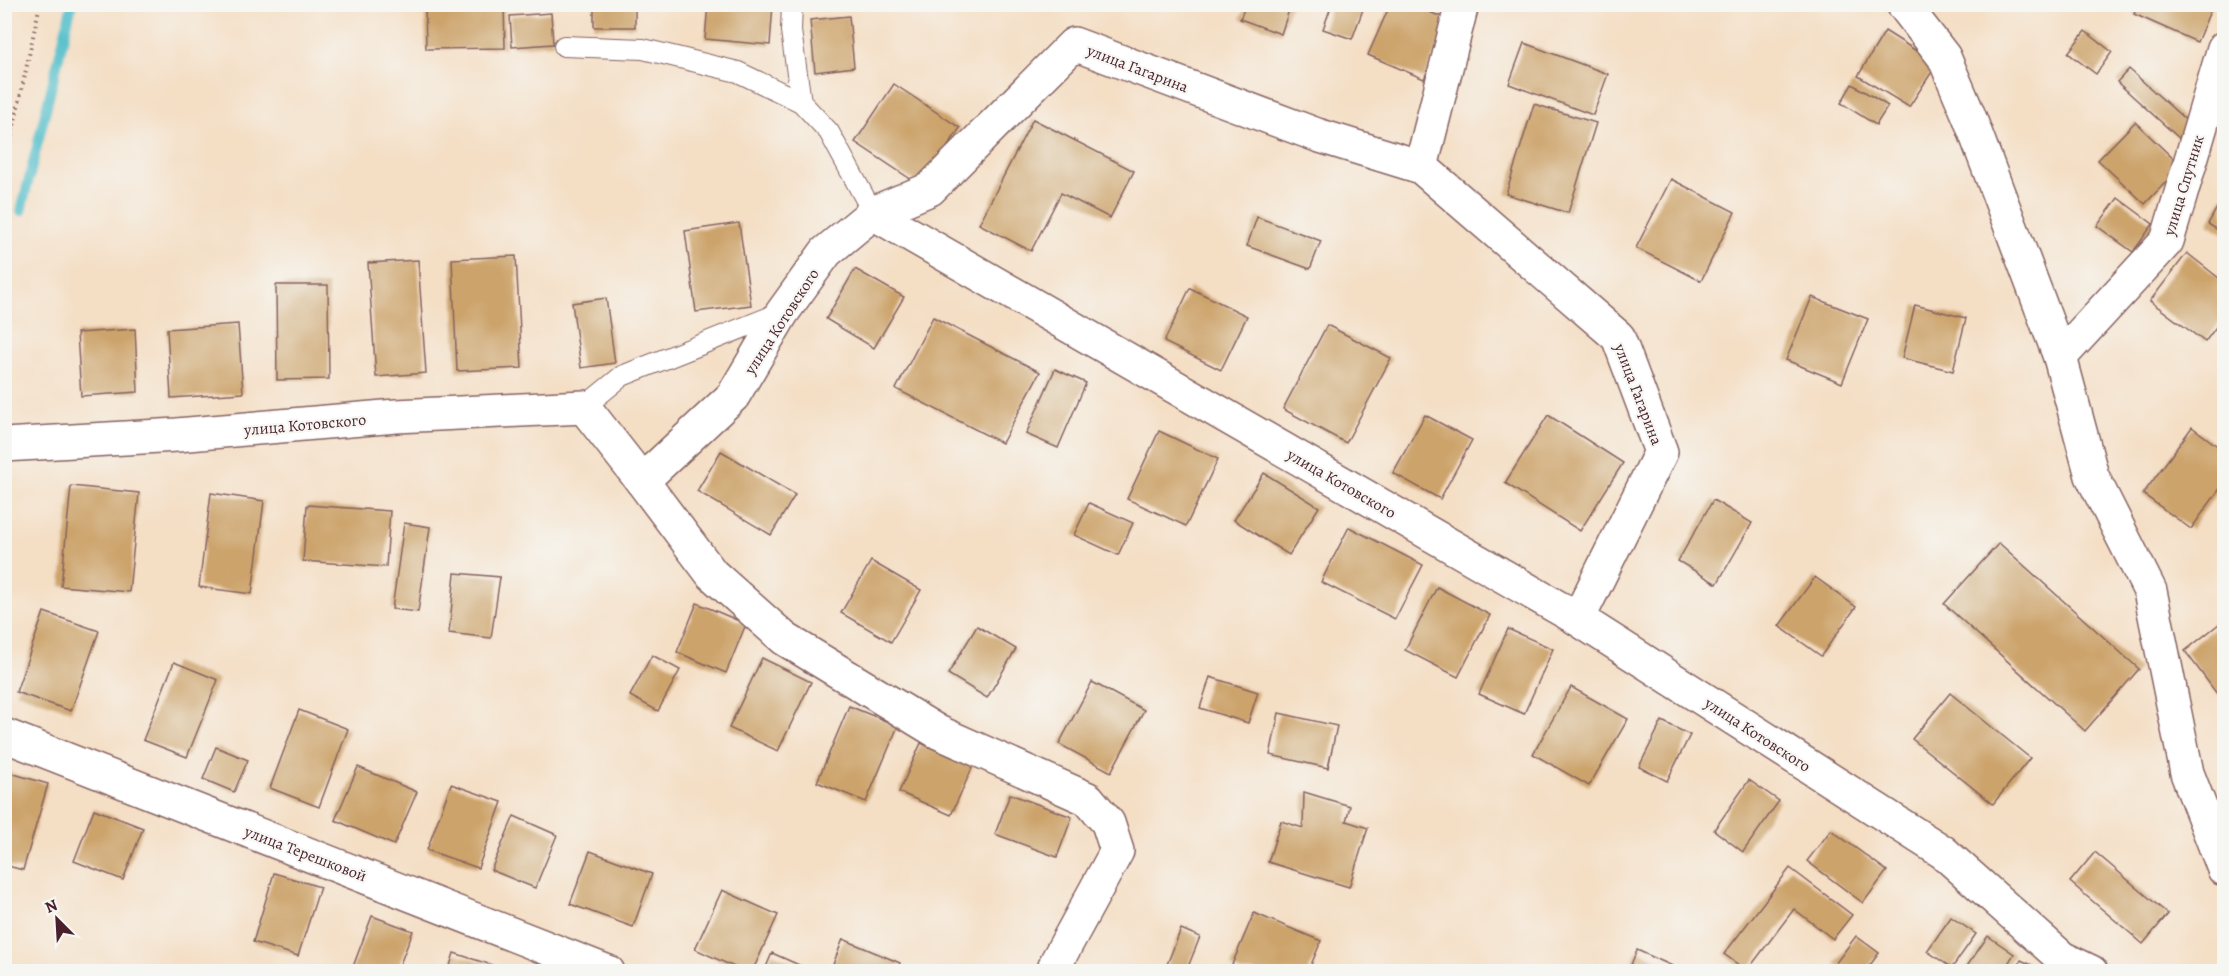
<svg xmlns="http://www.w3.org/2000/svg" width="2229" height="976" font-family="Alegreya,serif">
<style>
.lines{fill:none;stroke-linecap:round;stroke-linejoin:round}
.stream{stroke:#51bec9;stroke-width:10}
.building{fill:#cca36b}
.lane-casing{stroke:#866261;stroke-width:22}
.street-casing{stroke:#866261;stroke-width:36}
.path{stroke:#866261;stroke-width:4;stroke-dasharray:1.5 4.5;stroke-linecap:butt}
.lane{stroke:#fff;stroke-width:20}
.street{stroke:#fff;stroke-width:33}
.labels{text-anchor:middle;stroke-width:4.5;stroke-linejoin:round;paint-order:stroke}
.street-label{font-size:16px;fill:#4a1f2b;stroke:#f6f6f2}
</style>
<rect width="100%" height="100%" fill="#f6f6f2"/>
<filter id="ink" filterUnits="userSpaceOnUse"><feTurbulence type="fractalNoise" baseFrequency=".0167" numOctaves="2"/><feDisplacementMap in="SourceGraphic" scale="12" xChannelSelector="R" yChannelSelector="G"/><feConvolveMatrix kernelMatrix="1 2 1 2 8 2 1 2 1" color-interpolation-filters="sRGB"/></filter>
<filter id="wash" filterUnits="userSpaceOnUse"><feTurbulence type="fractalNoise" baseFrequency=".008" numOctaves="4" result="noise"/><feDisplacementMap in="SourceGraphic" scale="24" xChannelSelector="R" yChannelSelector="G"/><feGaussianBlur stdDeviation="1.35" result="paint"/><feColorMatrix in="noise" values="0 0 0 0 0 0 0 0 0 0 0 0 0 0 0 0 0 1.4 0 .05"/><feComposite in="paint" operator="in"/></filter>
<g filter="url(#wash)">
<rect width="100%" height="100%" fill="#f4dec4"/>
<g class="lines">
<polyline class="stream" points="21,211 72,4"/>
</g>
<g id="blocks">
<g class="building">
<rect x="594" y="4" width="41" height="23"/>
<polygon points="708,4 773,4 770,45 705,39"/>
<polygon points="1246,4 1291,4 1281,34 1240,19"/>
<polygon points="1332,4 1365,4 1352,39 1323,29"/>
<polygon points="2138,4 2213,4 2197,42 2134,14"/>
<polygon points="425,5 504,5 505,48 426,49"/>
<polygon points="1390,5 1412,5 1449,20 1424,79 1368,55"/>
<polygon points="551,13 553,44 512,47 510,16"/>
<polygon points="849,16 854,67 815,72 810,20"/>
<polygon points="1885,31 1937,64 1909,107 1858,76"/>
<polygon points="2085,31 2112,52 2096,74 2068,53"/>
<polygon points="1524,43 1608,74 1593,115 1509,84"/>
<polygon points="2129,69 2189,123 2180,139 2117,82"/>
<polygon points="894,84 960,128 921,186 855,142"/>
<polygon points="1852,84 1888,106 1876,125 1841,103"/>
<polygon points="1534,104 1596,123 1568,213 1506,194"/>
<polygon points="1033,119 1134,171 1110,218 1061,193 1031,251 979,224"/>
<polygon points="2135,122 2181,166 2145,204 2098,160"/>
<polygon points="1671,179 1735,212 1701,281 1636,248"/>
<polygon points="2224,195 2224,234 2208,224"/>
<polygon points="2118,198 2153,224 2133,252 2097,226"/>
<polygon points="1257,217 1321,241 1310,269 1247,246"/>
<polygon points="739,223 751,305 696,312 685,231"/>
<polygon points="2187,253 2224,282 2224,316 2205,342 2150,301"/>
<polygon points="516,256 522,368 457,371 452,259"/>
<polygon points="418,260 426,373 376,377 368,263"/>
<polygon points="855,269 904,297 874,348 826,319"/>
<polygon points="276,285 328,285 329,379 277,380"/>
<polygon points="1190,288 1247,316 1221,370 1164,342"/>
<polygon points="1812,297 1868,319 1842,383 1786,360"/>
<polygon points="606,298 615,363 581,368 572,303"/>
<polygon points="1915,305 1966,318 1953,371 1902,358"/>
<polygon points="933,317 1040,372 1002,443 896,389"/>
<polygon points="238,324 243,393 171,398 167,329"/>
<polygon points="1327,325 1391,358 1346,443 1283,409"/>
<polygon points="135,329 138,392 81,396 77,333"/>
<polygon points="1055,369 1086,383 1058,448 1026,434"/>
<polygon points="1425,415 1472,440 1440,499 1393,473"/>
<polygon points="1548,415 1623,463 1580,531 1505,483"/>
<polygon points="2192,427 2224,451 2224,483 2191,529 2143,494"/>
<polygon points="1159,431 1218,459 1186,526 1127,499"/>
<polygon points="721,451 795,495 771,535 697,491"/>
<polygon points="1264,473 1319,507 1289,555 1234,520"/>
<polygon points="71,486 139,493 129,592 61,586"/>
<polygon points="211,493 264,501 252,594 199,587"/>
<polygon points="1713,500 1752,523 1717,584 1678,561"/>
<polygon points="1089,503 1133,523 1118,555 1074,535"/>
<polygon points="307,505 390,511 386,567 303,561"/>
<polygon points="404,523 430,527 418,612 392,609"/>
<polygon points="1349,527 1423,565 1395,619 1321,582"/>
<polygon points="1999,543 2139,669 2085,731 1944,604"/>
<polygon points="871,561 921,590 891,642 841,613"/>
<polygon points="455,573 500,577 491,638 449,633"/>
<polygon points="1815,577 1856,607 1821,656 1779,626"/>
<polygon points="1437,587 1490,615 1458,677 1405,650"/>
<polygon points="697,603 746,624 726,673 677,652"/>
<polygon points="44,612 99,631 71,711 16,692"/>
<polygon points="2224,620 2224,688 2217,694 2185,651"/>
<polygon points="977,626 1016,649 987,698 948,674"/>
<polygon points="1508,629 1553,649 1524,714 1479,694"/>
<polygon points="652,655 680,670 658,711 630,696"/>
<polygon points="762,658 811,682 778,751 729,728"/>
<polygon points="174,662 218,680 187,757 143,740"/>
<polygon points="1210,677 1258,692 1248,723 1200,708"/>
<polygon points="1092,682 1144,710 1111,772 1059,744"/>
<polygon points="1571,687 1628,719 1589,786 1533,754"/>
<polygon points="1950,693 2030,758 1993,804 1912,739"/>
<polygon points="849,706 898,726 866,802 817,782"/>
<polygon points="299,710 348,729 319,807 270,788"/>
<polygon points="1279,713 1337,726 1328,768 1270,755"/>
<polygon points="1662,721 1690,735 1667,781 1639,767"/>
<polygon points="921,743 973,766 951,815 899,792"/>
<polygon points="216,747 248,760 234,792 203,779"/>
<polygon points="358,767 417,792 394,845 335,820"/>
<polygon points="4,771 48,784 23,870 4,865"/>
<polygon points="1749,780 1779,801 1743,852 1714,830"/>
<polygon points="451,784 502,802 478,868 427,850"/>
<polygon points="1304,792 1350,806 1346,821 1368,828 1349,887 1268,862 1281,821 1303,828"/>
<polygon points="1010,794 1072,817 1057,857 995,834"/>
<polygon points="94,809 143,828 123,880 74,861"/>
<polygon points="514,816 557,835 535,888 491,870"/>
<polygon points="1831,830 1887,871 1863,903 1807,861"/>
<polygon points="590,851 652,874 633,927 570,904"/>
<polygon points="2095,852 2168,914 2143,944 2070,882"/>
<polygon points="1790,868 1852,915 1833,939 1794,909 1747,971 1724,954"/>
<polygon points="274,873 320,887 298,956 253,942"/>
<polygon points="722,890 778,915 752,972 745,972 695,949"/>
<polygon points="1254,913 1321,941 1308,972 1241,972 1231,967"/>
<polygon points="372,916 413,931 397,972 351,972"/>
<polygon points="1951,917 1976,934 1952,968 1927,951"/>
<polygon points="1181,929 1200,937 1186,972 1164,972"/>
<polygon points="1856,936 1879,953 1865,972 1845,972 1835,964"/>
<polygon points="1988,936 2014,954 2003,972 1963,972"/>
<polygon points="843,939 900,963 897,972 830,972"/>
<polygon points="1637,950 1679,969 1678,972 1628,972"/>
<polygon points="454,953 498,967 497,972 448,972"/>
<polygon points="772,953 808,969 807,972 764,972"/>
<polygon points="2021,960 2046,972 2016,972"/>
</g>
</g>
</g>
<g filter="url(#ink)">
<use href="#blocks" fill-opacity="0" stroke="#866261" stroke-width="1.5"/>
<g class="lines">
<g class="lane-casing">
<g id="lane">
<polyline points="792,4 791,31 801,102"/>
<polyline points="564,46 643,49 738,72 801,102 829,132 873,213"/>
<polyline points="584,407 622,376 780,313"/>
</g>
</g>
<g class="street-casing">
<g id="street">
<polyline points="1462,4 1421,167 1618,337 1661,452 1578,619"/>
<polyline points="1903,4 1944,57 1969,116 2060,357 2092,476 2150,591 2187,773 2224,869"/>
<polyline points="873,213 1578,619 1943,852 2062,958 2091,972"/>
<polyline points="2060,357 2167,241 2224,48"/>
<polyline points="4,445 177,435 396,416 584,407 642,481 712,574 785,639 938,732 1088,799 1108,823 1117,851 1057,961 1053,972"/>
<polyline points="642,481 733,396 782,313 826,252 873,213 930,189 1074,44 1317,135 1421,167"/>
<polyline points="4,735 608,972"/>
</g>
</g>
<polyline class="path" points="4,172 40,4"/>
<use href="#lane" class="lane"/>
<use href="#street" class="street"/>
</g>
</g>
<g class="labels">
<g class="street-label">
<text transform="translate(1138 68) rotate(21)" y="6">улица Гагарина</text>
<text transform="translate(2183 185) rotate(-73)" y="6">улица Спутник</text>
<text transform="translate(781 321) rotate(-57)" y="6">улица Котовского</text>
<text transform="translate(1639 394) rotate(69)" y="6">улица Гагарина</text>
<text transform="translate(305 424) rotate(-5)" y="6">улица Котовского</text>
<text transform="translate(1342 483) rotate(30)" y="6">улица Котовского</text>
<text transform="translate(1758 734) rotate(33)" y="6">улица Котовского</text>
<text transform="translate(306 853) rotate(21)" y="6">улица Терешковой</text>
</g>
</g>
<rect width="2229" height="976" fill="none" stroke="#f6f6f2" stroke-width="24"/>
<g transform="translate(57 919) rotate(336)" stroke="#f6f6f2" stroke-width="4.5" paint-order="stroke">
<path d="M0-4.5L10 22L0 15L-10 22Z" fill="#4a1f2b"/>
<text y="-9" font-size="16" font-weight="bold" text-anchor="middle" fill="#4a1f2b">N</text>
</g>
</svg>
